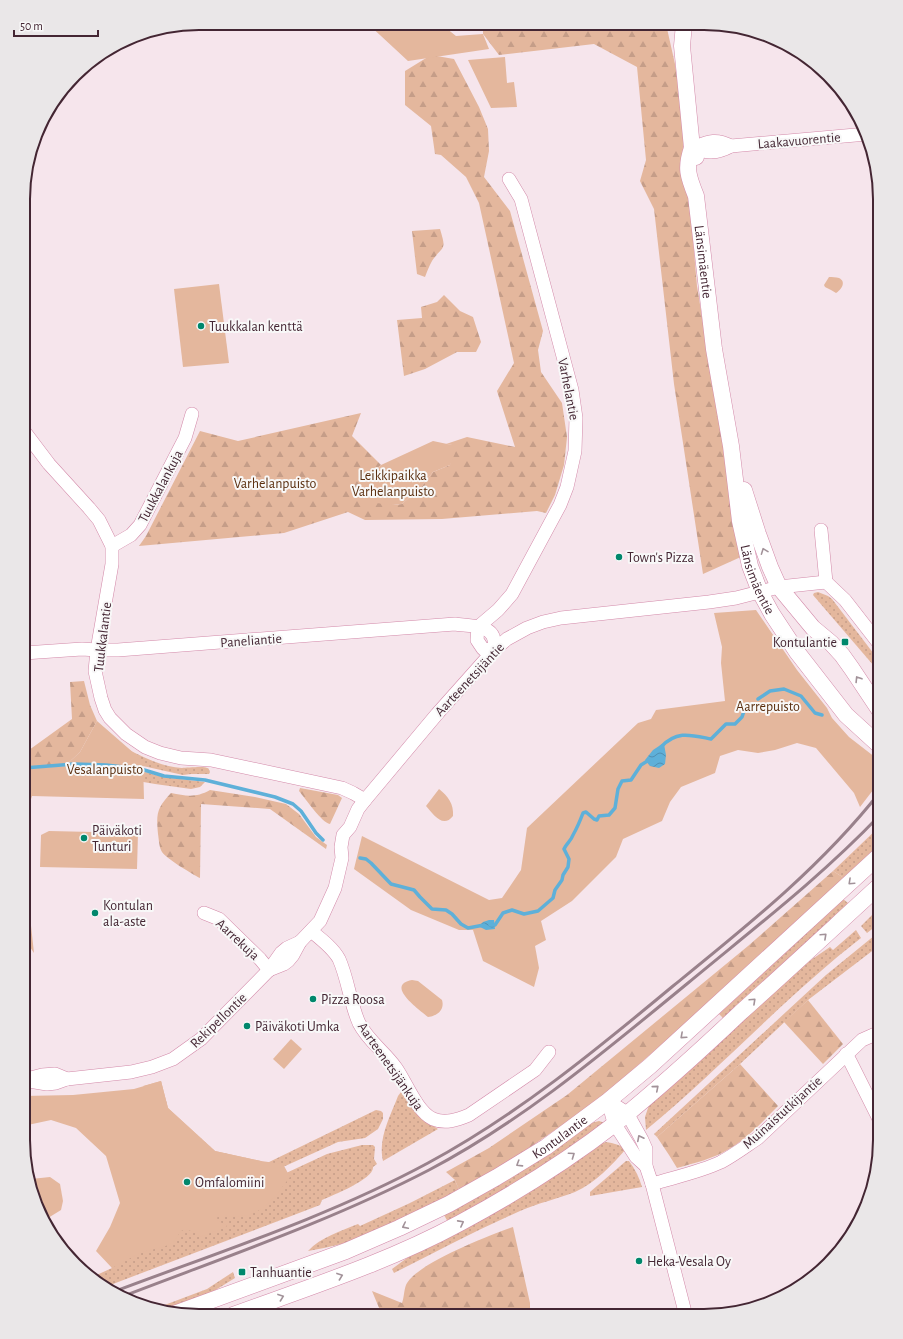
<svg xmlns="http://www.w3.org/2000/svg" width="903" height="1339" font-family="'Alegreya Sans',sans-serif">
<style>
.grass{fill:url(#grass-dots)}
.forest{fill:url(#forest-firs)}
.park{fill:#e4b79d}
.water{fill:url(#water-waves)}
.lines{fill:none;stroke-linecap:round;stroke-linejoin:round}
.stream{stroke:#5eb0d9;stroke-width:3.5}
.minor-casing{stroke:#d389a9;stroke-width:14}
.major-casing{stroke:#d389a9;stroke-width:17}
.minor{stroke:#fff;stroke-width:13}
.major{stroke:#fff;stroke-width:16}
.rail{stroke:#99818b;stroke-width:3}
.oneway{stroke:#a29299}
.poi-dot{fill:#00876c;stroke:#f8f8f8;stroke-width:1.5}
.labels{text-anchor:middle;stroke-width:4;stroke-linejoin:round;paint-order:stroke}
.street-label{font-size:14px;fill:#442633;stroke:#f8f8f8}
.poi-label{font-size:14px;fill:#442633;stroke:#f8f8f8;text-anchor:start}
.park-label{font-size:14px;fill:#5b2f0f;stroke:#f8f8f8}
.rim{fill:none;stroke:#442633;stroke-width:2}
</style>
<defs>
<pattern id="grass-dots" width="8" height="8" patternUnits="userSpaceOnUse"><rect width="8" height="8" fill="#e4b79d"/><path d="M2 2h.1M6 6h.1" fill="none" stroke="#c59d88" stroke-width="1.8" stroke-linecap="round"/></pattern>
<pattern id="forest-firs" width="22" height="20" patternUnits="userSpaceOnUse"><rect width="22" height="20" fill="#e4b79d"/><path d="M5 1l3.5 6h-7zM16 11l3.5 6h-7z" fill="#c59d88"/></pattern>
<pattern id="water-waves" width="16" height="10" patternUnits="userSpaceOnUse"><rect width="16" height="10" fill="#5eb0d9"/><path d="M0 5q4-4 8 0t8 0" fill="none" stroke="#4f8fb1"/></pattern>
</defs>
<rect width="100%" height="100%" fill="#f6e5ec"/>
<g class="grass">
<polygon points="818,592 828,596 832,599 880,662 880,673 813,595 814,593"/>
<path d="M 129,750 C 145,758 163,767 182,768 C 186,768 204,766 207,768 C 209,768 209,770 210,772 L 209,774 L 191,774 L 183,775 L 134,764 Z"/>
<polygon points="135,769 163,777 205,782 200,787 191,789 155,784 85,772"/>
<polygon points="880,826 880,845 844,878 833,871"/>
<polygon points="880,898 880,923 867,933 861,926 875,912 872,909"/>
<polygon points="843,899 848,903 840,912 724,1019 719,1014"/>
<path d="M 856,930 L 861,938 C 785,997 720,1069 646,1130 L 645,1117 L 649,1105 L 802,966 L 830,947 L 833,950 Z"/>
<polygon points="880,931 880,945 808,1000 740,1064 657,1137 654,1134 826,975"/>
<polygon points="161,1081 168,1108 215,1151 261,1161 265,1164 376,1110 381,1111 383,1113 383,1119 378,1129 365,1138 338,1142 261,1177 244,1178 143,1086"/>
<path d="M 401,1092 L 404,1092 L 423,1119 L 438,1129 L 383,1161 C 378,1138 390,1117 398,1096 Z"/>
<polygon points="599,1121 605,1123 542,1168 448,1222 444,1215 540,1160 591,1123"/>
<path d="M 606,1142 C 614,1143 620,1145 626,1149 C 612,1165 595,1183 575,1192 C 557,1199 538,1203 520,1211 C 477,1230 435,1252 394,1273 L 392,1269 L 407,1258 L 600,1144 Z"/>
<path d="M 362,1145 L 373,1145 L 375,1147 L 374,1159 L 377,1164 L 373,1167 C 374,1179 333,1195 322,1200 L 320,1205 L 113,1284 L 103,1286 L 90,1278 L 112,1268 L 111,1266 L 254,1188 L 327,1154 Z"/>
<path d="M 626,1161 L 629,1161 C 635,1169 639,1177 642,1187 L 590,1196 L 590,1192 Z"/>
<path d="M 455,1180 L 459,1190 L 418,1212 L 350,1242 L 324,1248 L 308,1251 C 321,1237 341,1231 358,1224 L 360,1226 L 410,1203 Z"/>
<polygon points="233,1272 235,1278 209,1294 161,1311 154,1309 207,1289"/>
</g>
<g class="forest">
<polygon points="483,24 666,24 675,64 684,123 683,159 691,216 697,286 706,341 743,556 703,574 674,384 654,209 640,181 646,160 637,67 594,44 499,55 483,34"/>
<polygon points="431,55 454,59 479,107 488,129 489,151 484,177 510,211 543,331 538,350 541,372 562,403 567,437 564,465 555,495 546,513 537,511 442,519 365,520 348,512 284,533 139,546 146,536 200,431 238,441 361,413 352,436 381,465 363,480 393,505 402,504 422,486 433,472 450,465 452,445 446,444 467,437 515,447 497,391 514,363 479,203 466,177 441,155 435,154 431,126 405,105 405,71"/>
<path d="M 440,229 C 447,252 443,245 432,261 C 429,266 427,272 425,277 L 417,274 L 412,231 Z"/>
<polygon points="444,295 460,311 473,317 481,342 476,352 457,352 425,369 404,376 397,320 422,318 421,307 437,302"/>
<polygon points="84,681 90,705 97,721 80,752 65,766 24,769 24,750 29,750 72,719 70,682"/>
<path d="M 300,788 L 338,795 L 342,798 L 330,824 C 322,823 305,798 299,791 Z"/>
<path d="M 210,790 L 255,797 L 286,804 L 299,814 L 316,837 L 327,845 L 326,849 L 270,809 L 201,804 L 200,878 C 192,874 167,859 162,852 C 159,847 159,840 158,834 C 156,813 157,808 171,793 C 186,796 196,798 210,790 Z"/>
<polygon points="833,871 844,878 716,997 597,1101 513,1159 459,1190 455,1180 446,1172 489,1148 567,1095 748,946"/>
<polygon points="808,1000 843,1044 823,1064 784,1022"/>
<path d="M 740,1064 L 778,1106 C 763,1121 748,1138 729,1149 C 713,1159 694,1163 677,1168 L 669,1155 L 657,1137 Z"/>
<path d="M 513,1227 L 530,1303 L 530,1316 L 511,1313 L 495,1315 L 382,1315 L 372,1291 L 402,1303 C 404,1298 404,1290 406,1285 C 415,1264 490,1235 513,1227 Z"/>
</g>
<g class="park">
<polygon points="367,23 441,24 456,36 483,34 489,49 408,61"/>
<polygon points="505,57 507,83 514,82 517,107 491,108 468,60"/>
<path d="M 829,277 C 832,277 836,277 839,278 C 847,282 841,290 836,293 L 831,290 L 825,287 L 824,285 Z"/>
<polygon points="219,284 229,363 183,367 174,289"/>
<polygon points="433,441 452,445 456,451 450,465 433,472 422,486 402,504 393,505 376,503 362,481 381,465"/>
<polygon points="756,610 797,670 827,708 832,718 849,737 880,761 880,781 860,807 854,793 816,748 797,743 775,750 758,753 738,750 720,756 715,773 681,787 670,802 662,821 623,839 616,857 572,901 541,921 546,940 535,946 539,968 534,987 483,961 473,930 459,930 411,910 354,869 362,836 489,900 502,898 521,870 527,828 638,723 651,719 656,710 725,701 721,663 722,647 714,613"/>
<polygon points="97,721 143,761 144,799 32,796 24,822 24,769 65,766 80,752"/>
<path d="M 439,789 C 448,796 454,804 453,816 C 443,829 433,814 426,806 Z"/>
<polygon points="49,831 138,833 137,869 40,867 41,835"/>
<polygon points="23,853 34,953 26,941 23,940"/>
<path d="M 412,980 L 418,981 L 442,1000 C 445,1010 437,1016 428,1017 C 420,1010 384,985 412,980 Z"/>
<polygon points="291,1039 302,1049 284,1069 273,1059"/>
<path d="M 161,1081 L 168,1108 L 215,1151 L 261,1161 L 283,1164 L 290,1177 C 277,1194 264,1215 240,1216 C 233,1217 226,1216 218,1216 L 217,1218 L 218,1221 L 228,1226 L 200,1237 L 198,1234 L 186,1229 L 181,1231 L 173,1243 L 163,1247 L 142,1252 L 112,1268 L 96,1251 L 110,1227 L 120,1203 L 106,1156 L 76,1128 L 51,1120 L 23,1126 L 23,1096 L 73,1095 L 134,1089 Z"/>
<polygon points="50,1177 60,1184 63,1201 61,1210 48,1218 41,1216 36,1208 31,1179"/>
</g>
<g class="water">
<polygon points="662,744 664,744 666,755 665,764 659,768 650,766 645,760 653,750"/>
<polygon points="489,920 494,920 495,929 486,930 480,927 479,926 483,922"/>
</g>
<g class="lines">
<g class="stream">
<polyline points="758,699 770,691 784,689 801,696 815,713 822,715"/>
<path d="M 661,747 C 677,730 691,735 711,739 L 726,724 L 735,724 L 742,717 L 744,711"/>
<polyline points="24,768 74,764 106,765 141,769 164,776 205,780 275,797 293,804 301,811 316,833 323,840"/>
<polyline points="360,858 366,859 371,863 391,884 414,890 420,897 432,909 446,910 452,914 461,924 468,928 484,925"/>
<path d="M 490,925 L 495,925 L 503,913 L 512,910 L 524,914 L 538,911 L 553,898 L 555,890 L 562,880 L 563,875 L 568,867 L 569,859 L 564,849 C 566,844 571,841 573,835 C 577,828 580,821 583,813 L 586,812 L 594,819 L 597,820 L 599,816 L 609,815 L 615,808 L 618,789 L 622,781 L 631,780 L 641,765 L 649,760"/>
</g>
<g class="minor-casing">
<g id="minor">
<path d="M 692,148 C 708,153 716,154 731,146 L 867,134"/>
<path d="M 692,148 C 708,142 715,138 731,146"/>
<polyline points="24,431 49,464 89,508 99,520 112,546 112,564 97,650 95,671 101,698 105,710 110,718 126,734 145,747 160,753 181,758 211,760 342,788 353,793 365,800"/>
<polyline points="821,530 826,582"/>
<polyline points="112,546 131,535 140,525 185,438 192,414"/>
<polyline points="826,582 845,600 880,645"/>
<polyline points="478,627 498,610 512,594 560,505 567,487 575,451 576,418 572,390 521,199 509,179"/>
<polyline points="478,627 477,640 483,649 494,650"/>
<path d="M 24,653 L 82,649 L 97,650 L 118,650 L 455,624 C 467,626 492,624 494,640 C 495,643 494,647 494,650"/>
<polyline points="204,913 219,919 260,959 269,970"/>
<path d="M 311,931 C 321,939 333,948 339,959 C 348,979 350,1003 359,1023 C 368,1041 385,1052 396,1068 C 406,1082 417,1112 433,1119 C 445,1124 457,1120 469,1115 L 535,1070 L 549,1052"/>
<polyline points="269,970 284,964 288,961 293,955 300,942 320,921 335,888 342,858 341,847 343,835 350,827 358,809 365,800 437,714 494,650 507,639 527,628 543,622 561,618 709,602 736,598 779,587 826,582"/>
<polyline points="846,1054 850,1061 880,1121"/>
<polyline points="27,1079 42,1075 55,1074 67,1079"/>
<polyline points="23,1080 47,1084 56,1083 67,1079 131,1072 152,1067 173,1059 201,1039 269,970 281,953 287,948 300,942"/>
<polyline points="608,1101 627,1113 642,1140 646,1149 646,1166 652,1184 686,1316"/>
<polyline points="608,1101 614,1123 636,1157 646,1166"/>
<path d="M 652,1184 C 675,1177 700,1172 721,1162 C 734,1155 746,1146 758,1138 L 862,1040 L 880,1032"/>
</g>
</g>
<g class="major-casing">
<g id="major">
<polyline points="684,24 682,46 692,148 696,157"/>
<path id="s1" d="M 692,148 C 685,168 688,176 696,196 L 714,349 L 731,446 L 740,521 L 750,566 L 760,592 L 772,614 L 797,652 L 846,715 L 880,746"/>
<polyline points="744,490 758,534 770,567 779,587 813,628 831,643 842,655 852,669 880,711"/>
<path id="s2" d="M 174,1314 L 346,1251 L 399,1228 L 449,1204 L 497,1177 L 546,1147 L 608,1101 L 650,1066 L 880,855"/>
<path d="M 233,1315 C 310,1287 388,1262 460,1223 C 514,1194 567,1161 616,1123 C 659,1088 700,1051 740,1013 C 787,971 833,928 880,885"/>
</g>
</g>
<use href="#minor" class="minor"/>
<use href="#major" class="major"/>
<g class="rail">
<path d="M 113,1292 C 219,1252 328,1217 428,1163 C 517,1115 595,1051 673,986 C 747,926 821,867 880,792"/>
<path d="M 121,1297 C 225,1257 331,1221 429,1170 C 524,1120 605,1051 688,983 C 753,929 821,877 880,815"/>
</g>
</g>
<defs><path id="oneway-chevron" d="M-2-3.5L2.5 0L-2 3.5" fill="none" stroke-width="1.6" stroke-linecap="round" stroke-linejoin="round"/></defs>
<g class="oneway">
<use href="#oneway-chevron" transform="translate(764 551) rotate(-111)"/>
<use href="#oneway-chevron" transform="translate(858 679) rotate(-122)"/>
<use href="#oneway-chevron" transform="translate(851 882) rotate(137)"/>
<use href="#oneway-chevron" transform="translate(824 936) rotate(-43)"/>
<use href="#oneway-chevron" transform="translate(753 1001) rotate(-43)"/>
<use href="#oneway-chevron" transform="translate(683 1036) rotate(138)"/>
<use href="#oneway-chevron" transform="translate(656 1088) rotate(-41)"/>
<use href="#oneway-chevron" transform="translate(640 1138) rotate(-117)"/>
<use href="#oneway-chevron" transform="translate(572 1155) rotate(-35)"/>
<use href="#oneway-chevron" transform="translate(519 1164) rotate(148)"/>
<use href="#oneway-chevron" transform="translate(461 1223) rotate(-28)"/>
<use href="#oneway-chevron" transform="translate(405 1226) rotate(154)"/>
<use href="#oneway-chevron" transform="translate(340 1276) rotate(-20)"/>
<use href="#oneway-chevron" transform="translate(281 1297) rotate(-20)"/>
</g>
<g class="poi-dot">
<circle cx="201" cy="326" r="4"/>
<circle cx="619" cy="557" r="4"/>
<rect x="841" y="638" width="8" height="8" rx="2"/>
<circle cx="84" cy="838" r="4"/>
<circle cx="95" cy="913" r="4"/>
<circle cx="313" cy="999" r="4"/>
<circle cx="247" cy="1026" r="4"/>
<circle cx="187" cy="1182" r="4"/>
<circle cx="639" cy="1261" r="4"/>
<rect x="238" y="1268" width="8" height="8" rx="2"/>
</g>
<g class="labels">
<g class="street-label">
<text transform="translate(799 140) rotate(-5)" y="5">Laakavuorentie</text>
<text dy="5" stroke="none"><textPath href="#s1" startOffset="116">Länsimäentie</textPath></text>
<text transform="translate(569 389) rotate(79)" y="5">Varhelantie</text>
<text transform="translate(160 486) rotate(-62)" y="5">Tuukkalankuja</text>
<text dy="5" stroke="none"><textPath href="#s1" startOffset="439">Länsimäentie</textPath></text>
<text transform="translate(102 637) rotate(-83)" y="5">Tuukkalantie</text>
<text transform="translate(251 640) rotate(-4)" y="5">Paneliantie</text>
<text transform="translate(469 679) rotate(-47)" y="5">Aarteenetsijäntie</text>
<text transform="translate(238 939) rotate(43)" y="5">Aarrekuja</text>
<text transform="translate(218 1020) rotate(-44)" y="5">Rekipellontie</text>
<text transform="translate(391 1066) rotate(55)" y="5">Aarteenetsijänkuja</text>
<text transform="translate(782 1112) rotate(-42)" y="5">Muinaistutkijantie</text>
<text dy="5" stroke="none"><textPath href="#s2" startOffset="426">Kontulantie</textPath></text>
</g>
<g class="poi-label">
<text x="209" y="331">Tuukkalan kenttä</text>
<text x="627" y="562">Town's Pizza</text>
<text x="837" y="647" text-anchor="end">Kontulantie</text>
<text x="92" y="835">Päiväkoti<tspan x="92" dy="16">Tunturi</tspan></text>
<text x="103" y="910">Kontulan<tspan x="103" dy="16">ala-aste</tspan></text>
<text x="321" y="1004">Pizza Roosa</text>
<text x="255" y="1031">Päiväkoti Umka</text>
<text x="195" y="1187">Omfalomiini</text>
<text x="647" y="1266">Heka-Vesala Oy</text>
<text x="250" y="1277">Tanhuantie</text>
</g>
<g class="park-label">
<text x="393" y="480">Leikkipaikka<tspan x="393" dy="16">Varhelanpuisto</tspan></text>
<text x="275" y="488">Varhelanpuisto</text>
<text x="768" y="711">Aarrepuisto</text>
<text x="105" y="774">Vesalanpuisto</text>
</g>
</g>
<path d="M0 0H903V1339H0ZM199 30H704A169 169 0 0 1 873 199V1140A169 169 0 0 1 704 1309H199A169 169 0 0 1 30 1140V199A169 169 0 0 1 199 30Z" fill="#eae7e8" fill-rule="evenodd"/>
<path class="rim" d="M199 30H704A169 169 0 0 1 873 199V1140A169 169 0 0 1 704 1309H199A169 169 0 0 1 30 1140V199A169 169 0 0 1 199 30Z"/>
<path d="M14 30v6h84v-6" fill="none" stroke="#442633" stroke-width="2"/>
<text x="20" y="30" font-size="12" fill="#442633" stroke="#f8f8f8" stroke-width="3" paint-order="stroke">50 m</text>
</svg>
